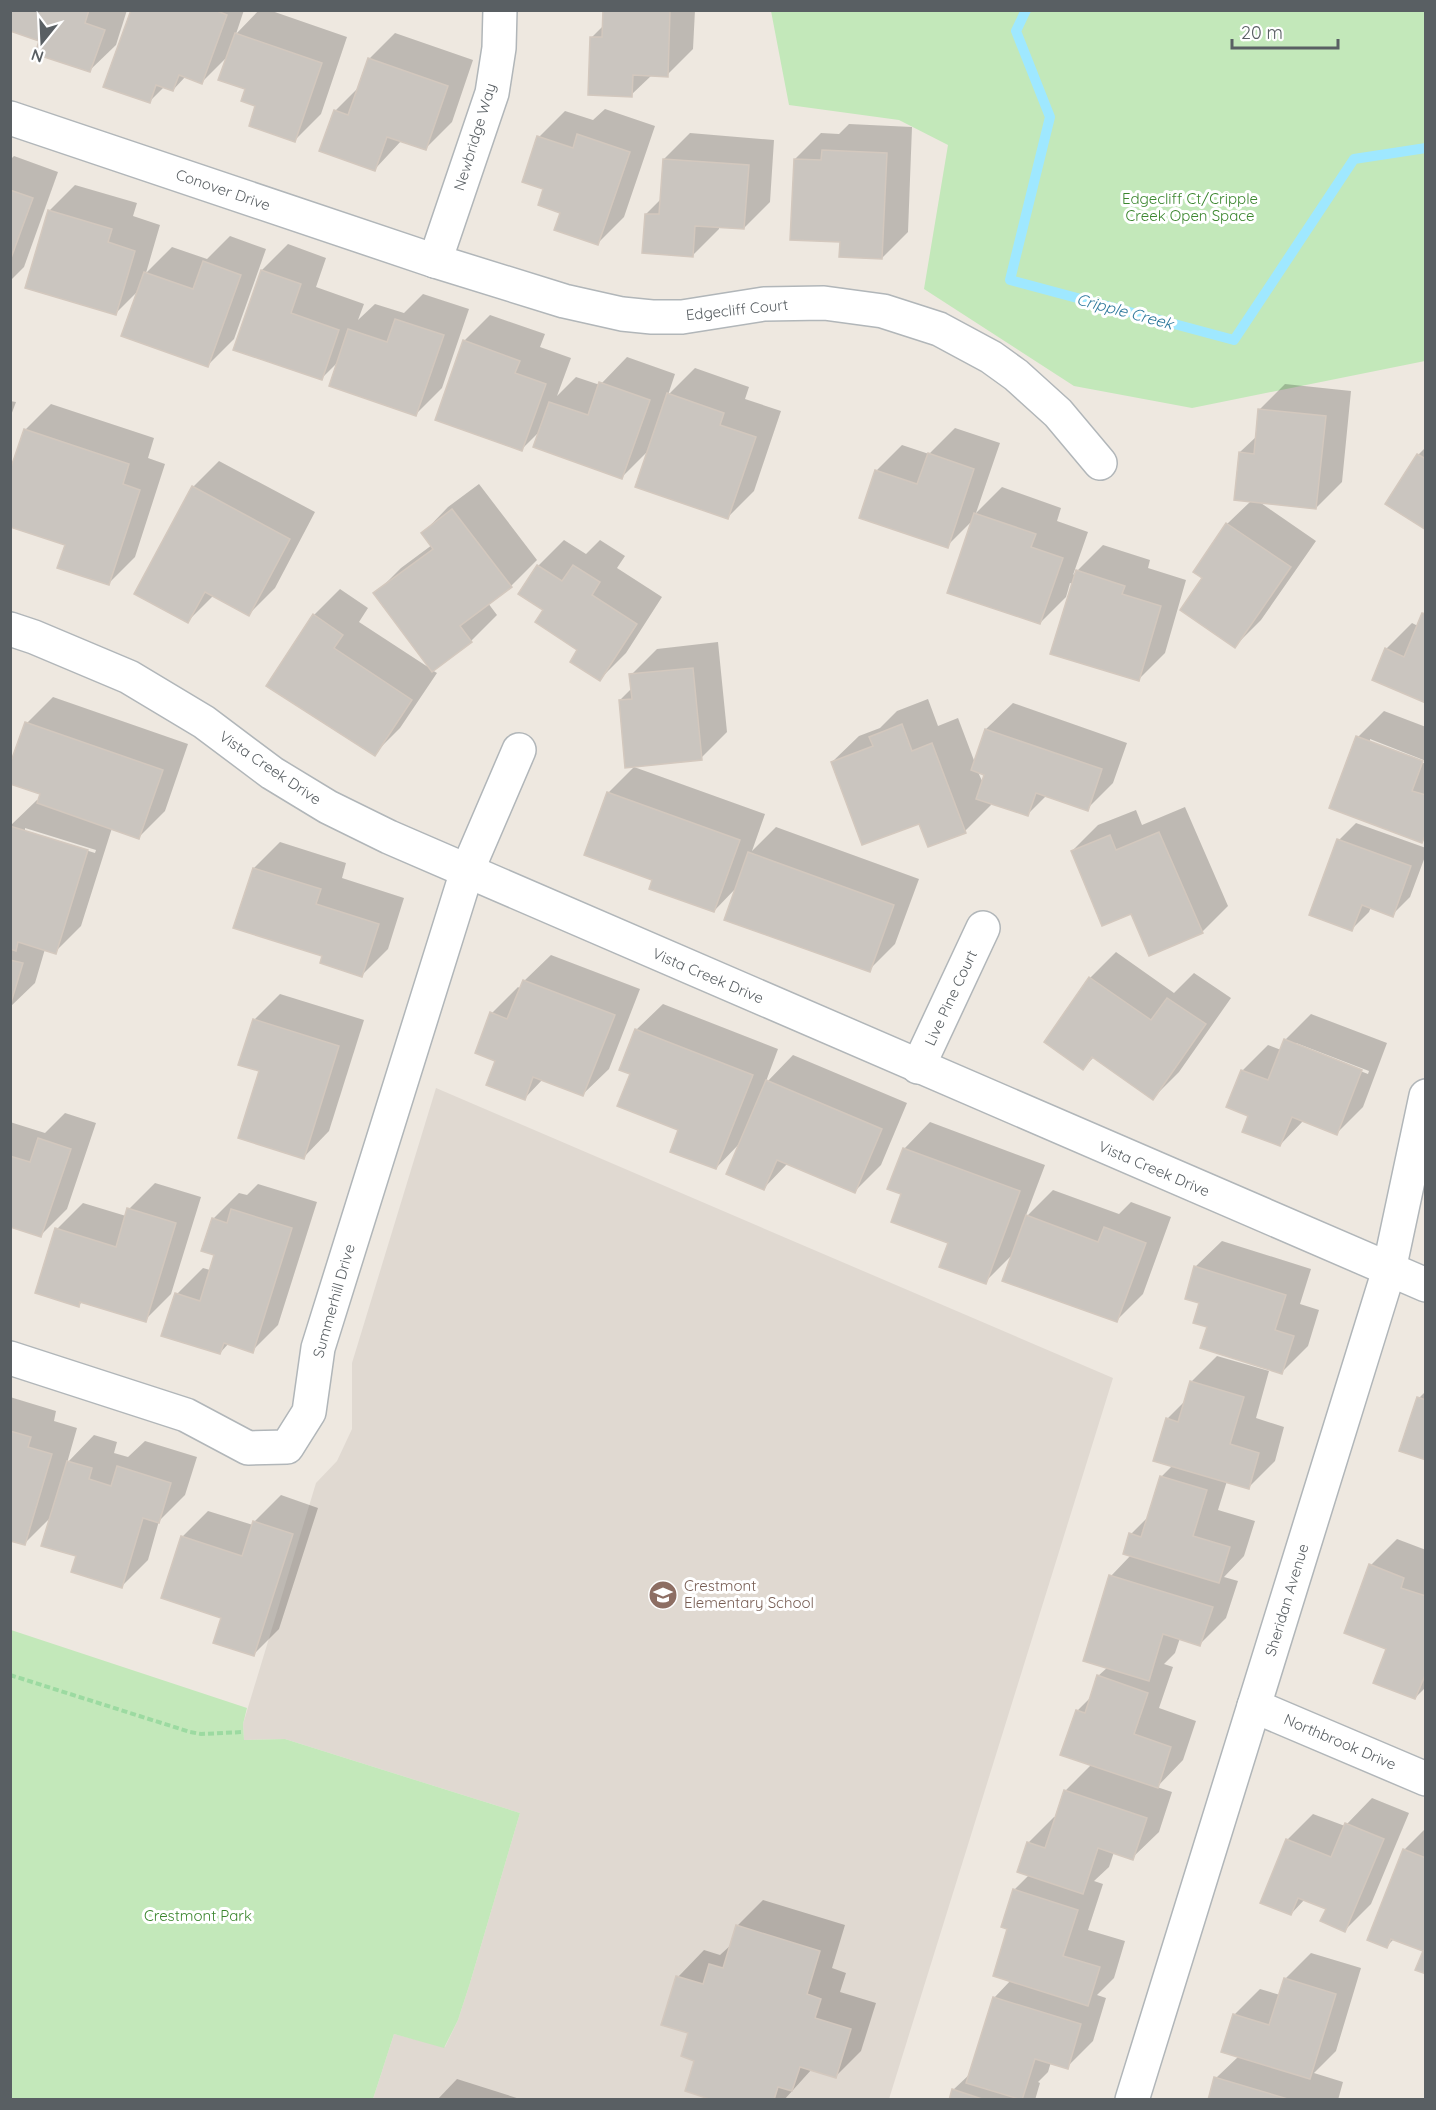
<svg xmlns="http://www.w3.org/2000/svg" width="1436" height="2110" font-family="Quicksand,sans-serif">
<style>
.education{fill:#e0d9d1}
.green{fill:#c3e8ba}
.shadow{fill:#0003;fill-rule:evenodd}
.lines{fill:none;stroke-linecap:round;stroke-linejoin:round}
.stream{stroke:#9fe8ff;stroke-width:10}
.building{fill:#cac5bf;stroke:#d3c8be;stroke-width:1.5}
.street-casing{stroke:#b1b6b9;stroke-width:36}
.path{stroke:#9cdaa1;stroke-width:4;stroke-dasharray:6 3;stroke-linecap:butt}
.street{stroke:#fff;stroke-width:33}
.labels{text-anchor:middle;stroke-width:6;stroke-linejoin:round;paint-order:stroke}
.street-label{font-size:15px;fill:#595f63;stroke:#fff}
.park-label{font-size:15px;fill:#3b862e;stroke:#fff}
.education-label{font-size:15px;fill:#785e54;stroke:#fff;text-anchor:start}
.water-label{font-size:16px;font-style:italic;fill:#2f799c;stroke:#fff}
</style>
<rect width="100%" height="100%" fill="#eee8e0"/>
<polygon class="education" points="436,1088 1113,1378 889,2099 373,2099 394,2034 445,2047 458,2020 470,1983 520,1813 285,1739 244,1740 243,1724 316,1483 337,1461 352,1429 352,1363"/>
<g class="green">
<polygon points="771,11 1425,11 1425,361 1192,408 1074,386 924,289 948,145 899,120 789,105"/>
<polygon points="11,1630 247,1708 243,1724 244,1740 285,1739 520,1813 470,1983 458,2020 444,2048 394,2034 373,2099 11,2099"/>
</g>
<g class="shadow">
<polygon points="10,10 127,10 116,45 89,71 41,40"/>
<polygon points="132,10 244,10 236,34 259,10 269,10 347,37 321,114 295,140 257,105 228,56 202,82 186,76 173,90 164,87 149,102"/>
<polygon points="605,10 695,10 693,49 667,75 652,75 631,95 592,37 604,25"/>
<polygon points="395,33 473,60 452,122 426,148 402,140 375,169 335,111 359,87 369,59"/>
<polygon points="605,109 655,126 624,217 598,243 562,212 545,188 539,137 565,111 593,120"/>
<polygon points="849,124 912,127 908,232 882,258 841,240 795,159 821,133 839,134"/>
<polygon points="690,133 774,140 770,202 744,228 719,226 719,229 693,255 646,214 661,199 664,159"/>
<polygon points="14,156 58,172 24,267 10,281 10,160"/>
<polygon points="75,185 137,203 133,216 160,225 146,273 172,247 207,259 230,236 266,249 234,339 208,365 140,289 115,314 49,211"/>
<polygon points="288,244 326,258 316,287 364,304 358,320 375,304 404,313 423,294 469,309 442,388 416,414 338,362 321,379 262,270"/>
<polygon points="490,315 545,334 540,347 571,358 557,396 576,377 600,385 627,357 675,374 668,395 695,368 749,387 745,399 781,411 754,491 728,517 650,449 622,477 541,430 522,449 464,341"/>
<polygon points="1285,384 1351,391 1342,482 1316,508 1258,501 1316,541 1261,620 1235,646 1204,578 1227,524 1251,501 1240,452 1257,436 1259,410"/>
<polygon points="10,401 16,402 10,418"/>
<polygon points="51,404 154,438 148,458 165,464 135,557 109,583 67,544 25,430"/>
<polygon points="955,428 1000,443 976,513 1002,487 1061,508 1057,521 1088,532 1073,575 1103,545 1150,560 1148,568 1186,580 1165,653 1139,679 1073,584 1070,583 1066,597 1040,623 973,520 947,546 876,471 902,445 929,454"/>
<polygon points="1426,447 1426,529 1418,455"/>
<polygon points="219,461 315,512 275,588 249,614 214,595 188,621 193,487"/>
<polygon points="479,484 537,560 511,586 488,603 497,615 471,641 432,670 437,673 400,728 374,754 314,615 340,589 368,608 359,622 431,669 375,594 401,568 432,545 423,533 448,507"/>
<polygon points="564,540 586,554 600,540 625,556 617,568 662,597 626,653 600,679 580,650 545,609 538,566"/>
<polygon points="1426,612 1426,701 1386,649 1412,623 1418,626"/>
<polygon points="718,642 727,732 701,758 620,700 632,688 631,675 657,649"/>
<path d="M 53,697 L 188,744 L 165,811 L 139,837 L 112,828 L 81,926 L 55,952 L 45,949 L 35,983 L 10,1007 L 10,826 L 37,800 L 40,801 L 42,793 L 27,723 ZM 25,828 L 96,850 L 95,853 L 25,831 Z"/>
<path d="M 928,699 L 938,726 L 958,718 L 975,763 L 986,729 L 1013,703 L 1127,743 L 1113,783 L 1087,809 L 1047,795 L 1028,814 L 990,802 L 991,805 L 965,831 L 920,822 L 832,762 L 859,736 L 880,728 L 897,711 ZM 978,772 L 986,774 L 983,783 Z"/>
<polygon points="1384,711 1426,727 1426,761 1370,739 1370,742 1426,764 1426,837 1422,841 1358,737"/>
<polygon points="634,767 765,814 752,851 776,827 919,879 895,944 869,970 738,886 714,911 654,880 608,793"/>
<polygon points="1185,807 1228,906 1202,932 1131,912 1072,851 1098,825 1136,810 1142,825"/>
<polygon points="1356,823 1426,848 1426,854 1410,897 1392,915 1371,907 1369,912 1352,929 1339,840"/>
<polygon points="280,842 346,863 342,878 404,898 388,949 362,975 324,955 254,868"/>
<polygon points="1116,952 1174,993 1194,973 1231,998 1179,1072 1153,1098 1094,1057 1083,1068 1090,978"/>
<polygon points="551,955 640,989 609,1069 582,1095 543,1079 525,1098 497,1060 492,1013 518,987 521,989 524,981"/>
<polygon points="280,994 364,1020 329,1131 303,1158 260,1070 254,1020"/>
<polygon points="663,1004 778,1049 765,1084 793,1055 907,1103 881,1165 855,1191 788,1163 764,1188 741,1142 716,1168 632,1074 636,1030"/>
<path d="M 1311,1014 L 1387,1043 L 1363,1107 L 1337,1133 L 1304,1120 L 1280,1145 L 1250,1115 L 1242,1071 L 1268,1045 L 1281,1050 L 1285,1040 ZM 1296,1043 L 1369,1071 L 1368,1074 L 1296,1046 Z"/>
<polygon points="65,1113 96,1123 67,1209 41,1235 10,1225 10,1122 45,1133"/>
<polygon points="930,1122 1045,1165 1025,1218 1053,1190 1119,1214 1131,1202 1171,1217 1143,1294 1117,1320 1013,1254 985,1282 950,1242 903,1193 904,1149"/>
<polygon points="155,1183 201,1197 171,1294 145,1320 83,1301 79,1305 57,1229 83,1203 126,1216 129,1209"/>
<polygon points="258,1184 317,1202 278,1325 252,1351 229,1343 220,1353 177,1294 203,1268 210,1270 216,1254 213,1219 239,1193 247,1195"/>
<polygon points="1222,1241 1311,1269 1300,1304 1319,1310 1308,1346 1282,1372 1209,1326 1201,1302 1195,1267"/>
<polygon points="1217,1356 1269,1371 1256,1418 1284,1427 1275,1461 1249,1487 1227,1481 1218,1510 1255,1521 1244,1556 1224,1577 1238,1581 1226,1618 1200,1644 1180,1638 1175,1653 1164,1664 1173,1667 1159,1708 1196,1721 1183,1760 1157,1787 1172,1792 1159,1832 1132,1858 1114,1852 1109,1867 1094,1881 1103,1884 1088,1930 1125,1941 1114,1978 1097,1995 1106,1998 1093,2041 1067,2067 1051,2062 1048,2072 1038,2082 1040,2083 1035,2100 950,2100 953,2090 971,2073 994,1998 1011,1980 1009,1928 1014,1890 1029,1875 1028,1843 1054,1817 1057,1817 1065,1791 1092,1764 1077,1711 1092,1696 1098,1676 1108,1667 1111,1576 1131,1555 1131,1534 1149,1516 1161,1477 1173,1465 1167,1419 1185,1401 1191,1382"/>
<polygon points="1426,1391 1426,1458 1419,1398"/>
<polygon points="10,1397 56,1411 54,1421 77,1428 67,1463 94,1435 117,1442 114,1453 128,1457 145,1441 197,1457 185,1495 159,1521 148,1560 122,1586 78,1555 52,1516 25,1543 10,1539"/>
<polygon points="281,1495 318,1508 279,1629 253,1655 223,1617 182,1537 208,1511 253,1525 255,1521"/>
<polygon points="1397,1539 1426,1550 1426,1687 1415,1698 1388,1648 1371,1565"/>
<polygon points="1372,1798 1409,1813 1371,1904 1345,1930 1328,1908 1305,1899 1291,1914 1287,1840 1313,1814 1345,1826"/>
<polygon points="1426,1828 1426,1972 1425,1950 1395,1938 1387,1946 1404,1850"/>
<polygon points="763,1900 845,1925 832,1968 846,1973 840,1992 876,2003 861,2051 835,2077 812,2069 784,2100 717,2100 696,2060 678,1977 704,1950 720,1955 732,1944 737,1926"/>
<polygon points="1311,1953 1361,1968 1336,2051 1314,2073 1343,2082 1338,2100 1209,2100 1216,2078 1239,2056 1234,2015 1260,1989 1280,1995 1285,1979"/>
<polygon points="457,2079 523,2100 437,2100"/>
</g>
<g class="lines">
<polyline class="stream" points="1026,10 1016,31 1050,117 1010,280 1234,340 1354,159 1426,148"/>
</g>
<g class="building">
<polygon points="10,10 89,10 85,23 105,30 90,72 35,54 39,41 10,31"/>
<polygon points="131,10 215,10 227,15 202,84 179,75 173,91 156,85 150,103 103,87"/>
<polygon points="603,10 670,10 668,77 633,75 632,97 588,95 590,37 602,37"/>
<polygon points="235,33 322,63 295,142 249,126 255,106 241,101 245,89 218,80"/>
<polygon points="368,58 448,86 426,150 387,137 375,171 319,151 334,110 348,115"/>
<polygon points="577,134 630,152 598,245 554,230 560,213 538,205 543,189 522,182 537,136 573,148"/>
<polygon points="822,150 887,153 882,259 839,257 840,242 790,240 794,159 821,160"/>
<polygon points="663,159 749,165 744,229 695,226 693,257 642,253 645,214 659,214"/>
<polygon points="10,190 33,198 10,261"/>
<polygon points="48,210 112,229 108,242 135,251 116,315 25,288"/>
<polygon points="203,261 241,275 208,367 121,336 144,272 193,289"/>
<polygon points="261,270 301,284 291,313 339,330 322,380 233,350"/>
<polygon points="395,319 444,335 416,416 329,386 348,329 387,342"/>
<polygon points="463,340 520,361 515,373 546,384 522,451 435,420"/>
<polygon points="599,382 650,400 622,479 533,447 549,402 588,415"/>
<polygon points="667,393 724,413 720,425 756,437 728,519 635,487"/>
<polygon points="1258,409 1326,416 1316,509 1234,500 1239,452 1254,454"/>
<polygon points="24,429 129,464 123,484 140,490 109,585 57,568 65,545 10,527 10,470"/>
<polygon points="928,453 974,469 948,548 859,518 875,470 917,484"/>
<polygon points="1417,454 1426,459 1426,530 1385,504"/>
<polygon points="192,486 290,539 249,616 205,592 188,623 134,594"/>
<polygon points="452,509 512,587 460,626 472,642 432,672 373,593 433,549 421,533"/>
<polygon points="974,513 1036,534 1031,547 1063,558 1040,624 947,593"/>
<polygon points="1226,523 1291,567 1235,648 1180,610 1202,578 1193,572"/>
<polygon points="537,565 562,581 573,565 600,582 592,595 637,624 600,681 570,662 577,650 535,622 543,610 518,594"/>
<polygon points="1076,570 1125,586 1122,594 1161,606 1139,681 1050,654"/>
<polygon points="1422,613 1426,614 1426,703 1372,680 1385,648 1404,657"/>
<polygon points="313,614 343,635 334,648 412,700 375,756 266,686"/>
<polygon points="693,668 702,760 625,768 619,700 632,699 629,674"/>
<polygon points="25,722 163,770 139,839 37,803 40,794 10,784 10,764"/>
<polygon points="902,724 912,751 932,743 966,833 928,847 919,824 862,845 831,762 873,746 869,737"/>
<polygon points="985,729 1102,769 1088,811 1036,793 1028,816 976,799 984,775 971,770"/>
<polygon points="1356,736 1423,761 1412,791 1426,795 1426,833 1422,843 1329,808"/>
<polygon points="607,792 740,840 714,912 649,889 652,880 584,855"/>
<polygon points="10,826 88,850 56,954 18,942 16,951 10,949"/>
<polygon points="1159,832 1203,933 1149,956 1131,914 1102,926 1071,851 1110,835 1116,850"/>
<polygon points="1337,839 1411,866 1393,917 1362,905 1352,931 1309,915"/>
<polygon points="748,852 894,905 870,972 724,920"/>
<polygon points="253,868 321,889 316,904 379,924 362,977 320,963 322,956 233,928"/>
<polygon points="10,960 23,963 10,1006"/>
<polygon points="1089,977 1151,1020 1167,998 1206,1024 1153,1100 1092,1057 1083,1070 1044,1042"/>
<polygon points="523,980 615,1015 583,1096 533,1077 525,1100 486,1085 495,1061 475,1053 490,1012 507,1019"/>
<polygon points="253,1019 339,1046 304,1159 238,1138 259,1071 238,1065"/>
<polygon points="635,1029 753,1075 716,1169 670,1152 678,1130 617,1106 630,1074 619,1070"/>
<polygon points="1284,1039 1362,1070 1337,1135 1292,1117 1280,1146 1242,1132 1248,1116 1226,1107 1241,1070 1268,1080"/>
<polygon points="766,1080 882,1129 855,1193 777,1160 764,1190 726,1174"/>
<polygon points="38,1138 71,1149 41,1237 10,1227 10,1156 30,1162"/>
<polygon points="903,1148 1020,1191 986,1284 939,1267 948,1243 891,1222 901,1194 887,1189"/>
<polygon points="127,1208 176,1223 146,1322 80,1302 79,1307 35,1293 55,1228 116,1247"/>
<polygon points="231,1209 292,1228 253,1353 224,1343 220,1354 161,1336 175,1293 200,1301 214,1255 201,1251 212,1218 227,1223"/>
<polygon points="1026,1215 1098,1242 1104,1227 1146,1243 1117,1322 1002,1281"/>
<polygon points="1194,1266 1286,1295 1275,1330 1294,1336 1282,1374 1200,1348 1207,1327 1193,1323 1199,1303 1185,1299"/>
<polygon points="1190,1381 1244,1397 1230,1444 1259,1453 1249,1489 1153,1461 1166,1418 1178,1422"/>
<polygon points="1417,1397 1426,1400 1426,1460 1399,1451"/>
<polygon points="10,1431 31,1437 28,1447 52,1454 25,1545 10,1541"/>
<polygon points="67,1461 92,1468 89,1479 111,1486 117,1466 171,1483 159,1523 143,1518 122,1588 71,1572 76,1556 41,1546"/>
<polygon points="1160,1476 1207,1490 1193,1536 1230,1547 1219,1583 1123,1554 1129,1533 1141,1537"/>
<polygon points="253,1521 293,1534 254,1656 213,1643 221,1618 161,1598 181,1536 242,1556"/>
<polygon points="1369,1564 1404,1578 1401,1588 1426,1596 1426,1673 1415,1699 1373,1683 1386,1649 1344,1633"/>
<polygon points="1109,1575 1213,1607 1200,1646 1163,1634 1149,1681 1083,1661"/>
<polygon points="1097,1675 1148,1693 1134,1734 1171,1747 1158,1788 1060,1755 1076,1710 1085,1713"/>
<polygon points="1064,1790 1147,1818 1133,1860 1098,1848 1083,1894 1017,1872 1027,1842 1045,1848"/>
<polygon points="1345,1823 1384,1839 1345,1932 1320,1921 1326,1909 1298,1898 1291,1915 1260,1903 1286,1839 1331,1857"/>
<polygon points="1403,1849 1426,1858 1426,1974 1415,1970 1423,1951 1391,1939 1387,1948 1367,1940"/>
<polygon points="1013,1889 1078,1910 1063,1956 1100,1967 1088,2006 993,1976 1007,1929 1001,1927"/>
<polygon points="736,1925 820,1951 807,1994 821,1999 815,2018 851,2029 836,2078 800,2067 792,2091 778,2087 774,2100 712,2100 685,2091 694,2061 681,2056 688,2033 661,2025 676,1976 703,1984 709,1964 723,1968"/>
<polygon points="1284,1978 1336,1994 1310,2079 1221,2052 1233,2014 1269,2025"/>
<polygon points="993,1997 1081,2024 1068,2069 1035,2059 1022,2100 966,2083"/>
<polygon points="1214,2077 1291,2100 1208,2100"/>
<polygon points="952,2089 985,2100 949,2100"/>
</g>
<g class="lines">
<g class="street-casing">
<g id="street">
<polyline points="10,118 435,261 564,301 622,314 652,317 682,317 764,304 824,303 883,311 939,329 991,357 1016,375 1058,413 1100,463"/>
<polyline points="435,261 492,93 499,48 500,10"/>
<polyline points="10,629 34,637 129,677 204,722 272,773 328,807 389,837 1426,1285"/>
<polyline points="918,1067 983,928"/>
<polyline points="10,1358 186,1415 248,1448 287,1447 309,1412 318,1348 467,871 519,750"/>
<polyline points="1254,1706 1426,1779"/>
<polyline points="1132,2100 1389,1270 1426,1096"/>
</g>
</g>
<polyline class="path" points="10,1675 190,1732 201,1734 243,1732"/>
<use href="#street" class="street"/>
</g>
<defs>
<g id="school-disc" transform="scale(1.5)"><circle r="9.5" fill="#8d6e63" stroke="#fff"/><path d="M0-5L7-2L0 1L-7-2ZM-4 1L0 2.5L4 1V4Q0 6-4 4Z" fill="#fff"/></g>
</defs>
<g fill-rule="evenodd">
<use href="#school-disc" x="663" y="1595"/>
</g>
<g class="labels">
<g class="street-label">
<text transform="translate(475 137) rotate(-73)" y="5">Newbridge Way</text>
<text transform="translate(223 190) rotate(19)" y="5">Conover Drive</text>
<text transform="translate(737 310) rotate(-6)" y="5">Edgecliff Court</text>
<text transform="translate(270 768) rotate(34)" y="5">Vista Creek Drive</text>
<text transform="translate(708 976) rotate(23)" y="5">Vista Creek Drive</text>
<text transform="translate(951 998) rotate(-65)" y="5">Live Pine Court</text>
<text transform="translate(1154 1169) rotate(23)" y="5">Vista Creek Drive</text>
<text transform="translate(334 1301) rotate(-74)" y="5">Summerhill Drive</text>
<text transform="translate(1287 1600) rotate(-73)" y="5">Sheridan Avenue</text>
<text transform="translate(1340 1742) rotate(23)" y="5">Northbrook Drive</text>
</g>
<g class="park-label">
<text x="1190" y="204">Edgecliff Ct/Cripple<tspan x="1190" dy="17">Creek Open Space</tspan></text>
<text x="198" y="1921">Crestmont Park</text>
</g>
<g class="education-label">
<text x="684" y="1591">Crestmont<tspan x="684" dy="17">Elementary School</tspan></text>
</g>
<g class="water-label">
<text transform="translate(1125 311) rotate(15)" y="6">Cripple Creek</text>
</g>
</g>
<rect width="1436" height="2110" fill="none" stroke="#595f63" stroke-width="24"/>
<g transform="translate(42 42) rotate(198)" stroke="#ffffff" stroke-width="4.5" paint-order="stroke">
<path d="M0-4.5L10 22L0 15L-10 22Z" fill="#595f63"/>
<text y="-9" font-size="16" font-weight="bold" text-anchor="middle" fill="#595f63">N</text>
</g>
<path d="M1232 39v9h106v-9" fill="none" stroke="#595f63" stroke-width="3"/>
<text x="1241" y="39" font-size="18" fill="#595f63" stroke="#ffffff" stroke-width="4.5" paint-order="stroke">20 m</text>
</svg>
